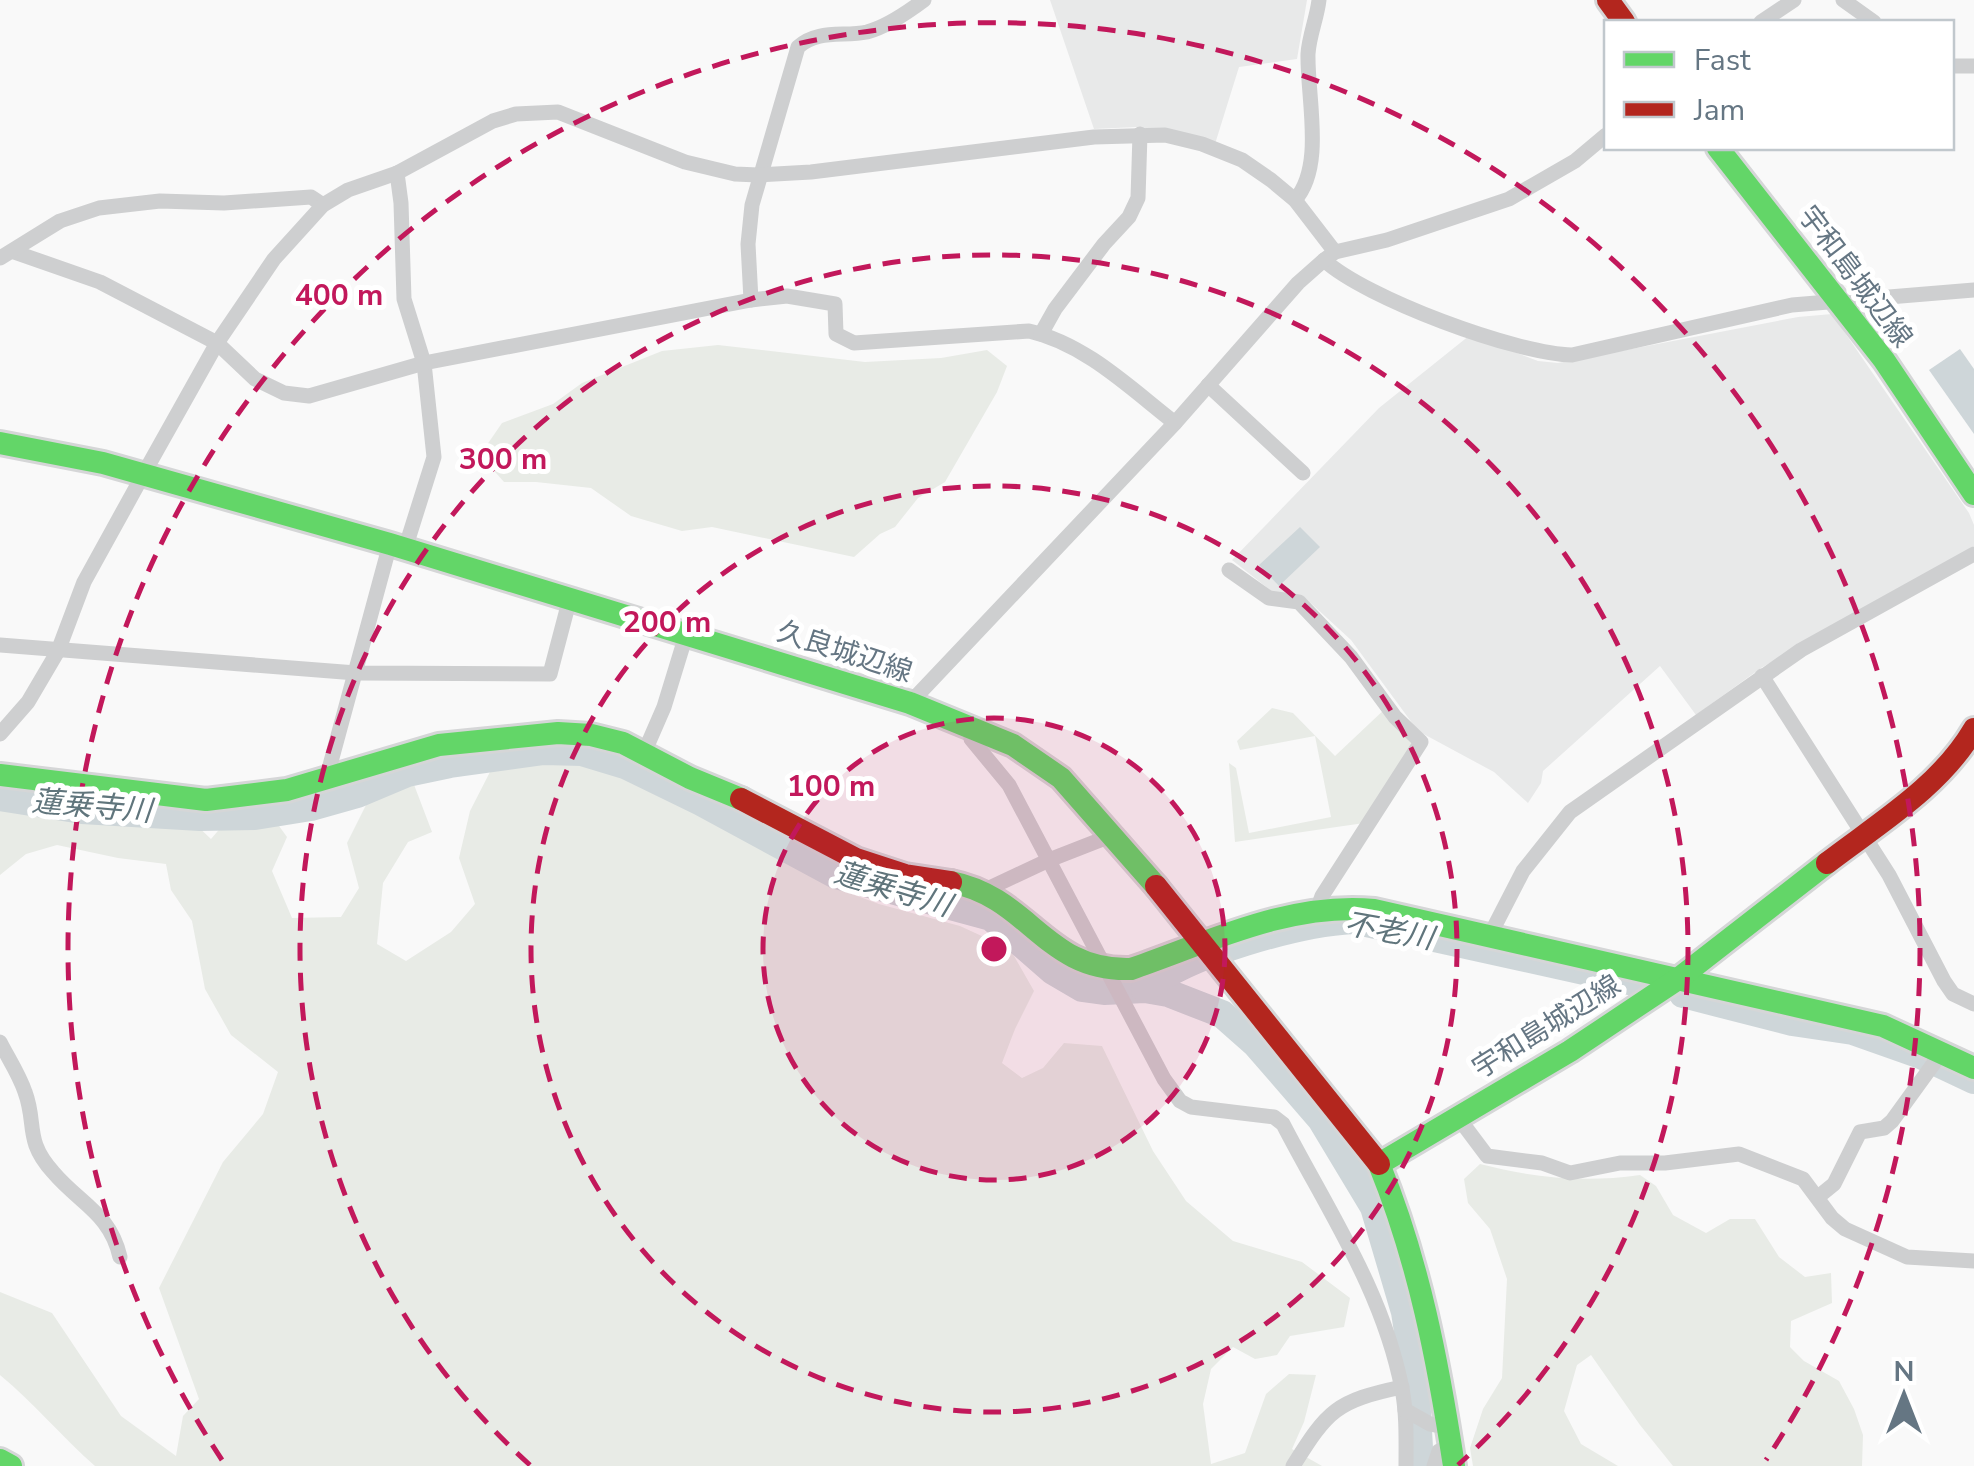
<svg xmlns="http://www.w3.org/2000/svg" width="1974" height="1466" font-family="'Nunito Sans','Noto Sans JP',sans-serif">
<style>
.built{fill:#e8e9e9}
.green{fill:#e8ebe6}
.water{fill:#ced6d9}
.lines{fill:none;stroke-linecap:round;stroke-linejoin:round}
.river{stroke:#ced6d9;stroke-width:28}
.fast-casing{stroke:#d5d6d7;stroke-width:28}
.jam-casing{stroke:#d5d6d7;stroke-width:28}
.street{stroke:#cecfd0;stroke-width:15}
.fast{stroke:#63d668;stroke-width:22}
.jam{stroke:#b3261e;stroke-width:22}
.ring{fill:none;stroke:#c2185b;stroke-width:5;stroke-dasharray:18 12}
.labels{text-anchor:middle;stroke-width:10;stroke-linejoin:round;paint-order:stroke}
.street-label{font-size:28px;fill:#657683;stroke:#fff}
.water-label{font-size:30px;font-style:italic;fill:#60757c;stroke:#fff}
.centre{fill:#c2185b;stroke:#fff;stroke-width:5}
.ring-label{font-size:30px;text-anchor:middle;font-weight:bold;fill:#c2185b;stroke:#fff;stroke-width:10;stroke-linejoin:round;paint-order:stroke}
</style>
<rect width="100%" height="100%" fill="#f9f9f9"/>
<g class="built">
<polygon points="1050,0 1307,0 1297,59 1239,67 1215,144 1173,132 1136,127 1094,129"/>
<polygon points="1832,314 1969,513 1974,525 1974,546 1761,668 1696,715 1660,666 1543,771 1541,783 1528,803 1494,772 1418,731 1351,640 1302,595 1274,593 1232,560 1379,408 1470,335 1538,361 1558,363 1798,317"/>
</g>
<g class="green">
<polygon points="718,345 865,362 941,358 987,350 1007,366 997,392 945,482 918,498 895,527 880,534 854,557 712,527 682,531 631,516 591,488 536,482 504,482 480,455 502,423 553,404 582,383 662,351"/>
<polygon points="1387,707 1416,744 1364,823 1235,842 1229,763 1236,768 1249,833 1331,817 1315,736 1240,750 1237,741 1272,708 1293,713 1335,756"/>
<path d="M 588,760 L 661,786 L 724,816 L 830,886 L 879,904 L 960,926 L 1010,949 L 1034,991 L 1015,1029 L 1002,1063 L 1022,1078 L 1043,1068 L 1064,1043 L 1102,1046 L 1153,1151 L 1186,1201 L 1233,1241 L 1302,1262 L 1350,1298 L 1344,1327 L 1290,1336 L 1277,1355 L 1255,1359 L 1233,1347 L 1211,1369 L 1203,1404 L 1211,1464 L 1245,1453 L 1266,1394 L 1289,1374 L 1316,1375 L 1304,1422 L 1292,1449 L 1322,1466 L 95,1466 C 62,1437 34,1403 0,1375 L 0,1292 L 52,1313 L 121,1416 L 176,1456 L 183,1416 L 199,1399 L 159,1288 L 223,1162 L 263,1114 L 278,1072 L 231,1035 L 205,989 L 192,921 L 171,890 L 166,864 L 118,858 L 57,845 L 26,854 L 0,875 L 0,803 L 53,805 L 192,821 L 211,839 L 223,825 L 274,819 L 287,837 L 272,871 L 292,918 L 341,917 L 359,888 L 347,843 L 371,795 L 413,782 L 432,832 L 408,842 L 383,883 L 377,944 L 406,961 L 451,932 L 475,904 L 459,858 L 470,811 L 492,768 Z"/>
<path d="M 1480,1164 C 1535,1178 1584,1183 1640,1175 L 1656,1186 L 1673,1215 L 1706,1233 L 1730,1219 L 1755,1219 L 1779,1257 L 1805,1277 L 1831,1273 L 1832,1303 L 1791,1321 L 1790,1347 L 1804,1361 L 1839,1381 L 1854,1409 L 1863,1435 L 1862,1466 L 1673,1466 L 1640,1425 L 1591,1355 L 1577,1365 L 1564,1411 L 1581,1444 L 1618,1466 L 1473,1466 L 1470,1448 L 1483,1409 L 1502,1378 L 1507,1279 L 1490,1229 L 1468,1203 L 1464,1179 Z"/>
</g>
<g class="water">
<polygon points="1960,349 1974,369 1974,434 1929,370"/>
<polygon points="1300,527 1320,547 1279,586 1259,565"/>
</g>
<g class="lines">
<g class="river">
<polyline points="0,797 82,810 200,817 255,816 311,807 357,794 407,773 450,764 544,751 582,752 625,765 701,802 836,875 991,917 1053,971 1082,988 1104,991 1145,989 1168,993 1222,1014 1256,1044 1321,1119 1374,1207 1405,1312 1415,1376 1420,1466"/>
<path d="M 1145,989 C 1187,954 1298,923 1353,920 L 1643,984"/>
<polyline points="1683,994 1792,1022 1853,1031 1921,1055 1974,1080"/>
</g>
<g class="fast-casing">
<g id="fast">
<polyline points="1718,148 1884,360 1974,494"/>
<polyline points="0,443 103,463 390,544 910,703 1013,745 1061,778 1156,886"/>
<polyline points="0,775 206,800 287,790 439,745 558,733 591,735 623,743 690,778 741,799"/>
<path d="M 951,882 C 1031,898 1045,972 1131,969 C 1209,942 1290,902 1374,910 L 1883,1026 L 1974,1068"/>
<polyline points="0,1460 11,1466"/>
<path d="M 1454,1466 C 1438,1362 1419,1262 1379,1164 L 1570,1051 L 1678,979 L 1827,863"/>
</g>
</g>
<g class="jam-casing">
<g id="jam">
<polyline points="1608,0 1624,22"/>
<polyline points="741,799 856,859 905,875 951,882"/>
<path d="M 1827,863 C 1879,823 1940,787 1974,729"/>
<polyline points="1156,886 1379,1164"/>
</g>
</g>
<g class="street">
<polyline points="1843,0 1874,22"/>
<polyline points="1761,22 1794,0"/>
<polyline points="1952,66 1974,66"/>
<polyline points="397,173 401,203 404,299 424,363 434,457 405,549"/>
<path d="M 1295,200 C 1325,166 1307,98 1308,54 C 1309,36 1317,18 1319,0"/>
<path d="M 14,252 L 100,282 L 217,343 L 255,379 L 284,393 L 309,396 L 424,363 L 751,300 L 787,296 L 835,304 L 836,334 L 854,343 L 1029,331 C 1086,344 1131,389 1175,423"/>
<polyline points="0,258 60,221 99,208 160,201 224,203 311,197 323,205"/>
<path d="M 1324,260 C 1365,298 1516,354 1572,355 L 1792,305 L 1974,290"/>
<path d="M 751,300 L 748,244 L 752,205 L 798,47 C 818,29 843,37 867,32 C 886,27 908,12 924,0"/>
<polyline points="1041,334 1055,309 1104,244 1129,217 1138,198 1140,134"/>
<polyline points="1208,385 1303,473"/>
<polyline points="1229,570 1269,598 1299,602 1351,657 1395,717 1421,742 1322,896 1318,907"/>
<polyline points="0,645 356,673 550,674 570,598"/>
<polyline points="1762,676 1889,875 1944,981 1953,994 1974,1004"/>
<polyline points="910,703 1175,423 1298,283 1324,260 1335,252 1387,240 1509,199 1575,161 1606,135"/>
<path d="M 970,725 L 971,739 L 1009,785 L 1164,1079 L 1180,1101 L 1191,1107 L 1274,1117 L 1283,1124 C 1328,1211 1383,1291 1402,1389 C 1407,1414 1406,1441 1406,1466"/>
<polyline points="0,734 28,702 58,651 84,582 143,475 217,343 274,259 323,205 348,190 397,173 493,121 516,114 558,112 685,162 735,174 758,175 811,172 1094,137 1165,135 1202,144 1242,160 1271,180 1295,200 1335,252"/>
<polyline points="644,753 664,707 687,632"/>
<polyline points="326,780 390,544"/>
<polyline points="983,891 1049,860 1113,835"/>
<polyline points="1489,937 1523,871 1570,812 1801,650 1974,554"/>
<path d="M 0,1042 C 8,1058 19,1074 25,1092 C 37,1124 24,1140 53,1172 C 80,1204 110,1213 120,1257"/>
<polyline points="1457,1116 1487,1156 1542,1163 1570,1173 1620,1163 1665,1163 1739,1154 1803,1179 1832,1218 1845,1229 1907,1257 1974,1261"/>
<polyline points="1818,1197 1834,1184 1860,1132 1884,1128 1892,1121 1942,1052"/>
<polyline points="1405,1410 1430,1424 1448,1427"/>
<path d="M 1293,1466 C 1328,1410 1336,1401 1402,1387"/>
<polyline points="1434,1466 1439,1451 1451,1446"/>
</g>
<use href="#fast" class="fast"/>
<use href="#jam" class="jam"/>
</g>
<circle cx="994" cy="949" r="231" fill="#c2185b" fill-opacity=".12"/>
<g class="ring">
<circle cx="994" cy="949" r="231"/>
<circle cx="994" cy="949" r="463"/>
<path d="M530 1465A694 694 0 1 1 1458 1465"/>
<path d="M222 1460A926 926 0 1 1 1766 1460"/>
</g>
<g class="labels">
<g class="street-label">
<text transform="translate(1856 276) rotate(53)" y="10">宇和島城辺線</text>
<text transform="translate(845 651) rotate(18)" y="10">久良城辺線</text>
<text transform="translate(1546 1026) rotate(-32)" y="10">宇和島城辺線</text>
</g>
<g class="water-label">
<text transform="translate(92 806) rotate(5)" y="10">蓮乗寺川</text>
<text transform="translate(893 889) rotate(17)" y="10">蓮乗寺川</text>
<text transform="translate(1389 931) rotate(10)" y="10">不老川</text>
</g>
</g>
<circle cx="994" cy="949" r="15" class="centre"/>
<g class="ring-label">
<text x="339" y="305">400 m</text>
<text x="503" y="469">300 m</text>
<text x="667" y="632">200 m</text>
<text x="831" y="796">100 m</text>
</g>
<rect x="1604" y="20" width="350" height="130" fill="#ffffff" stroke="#c1c8cd" stroke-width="2.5"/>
<rect x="1624" y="52" width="50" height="15" fill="#63d668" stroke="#c1c8cd" stroke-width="2.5"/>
<text x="1694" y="70" font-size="30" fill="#657683">Fast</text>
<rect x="1624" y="102" width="50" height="15" fill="#b3261e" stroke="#c1c8cd" stroke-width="2.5"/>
<text x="1694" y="120" font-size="30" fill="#657683">Jam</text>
<g transform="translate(1904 1396)" stroke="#ffffff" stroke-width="8" paint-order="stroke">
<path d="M0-8L18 38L0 25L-18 38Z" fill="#657683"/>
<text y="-15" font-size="28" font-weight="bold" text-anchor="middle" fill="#657683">N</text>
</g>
</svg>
